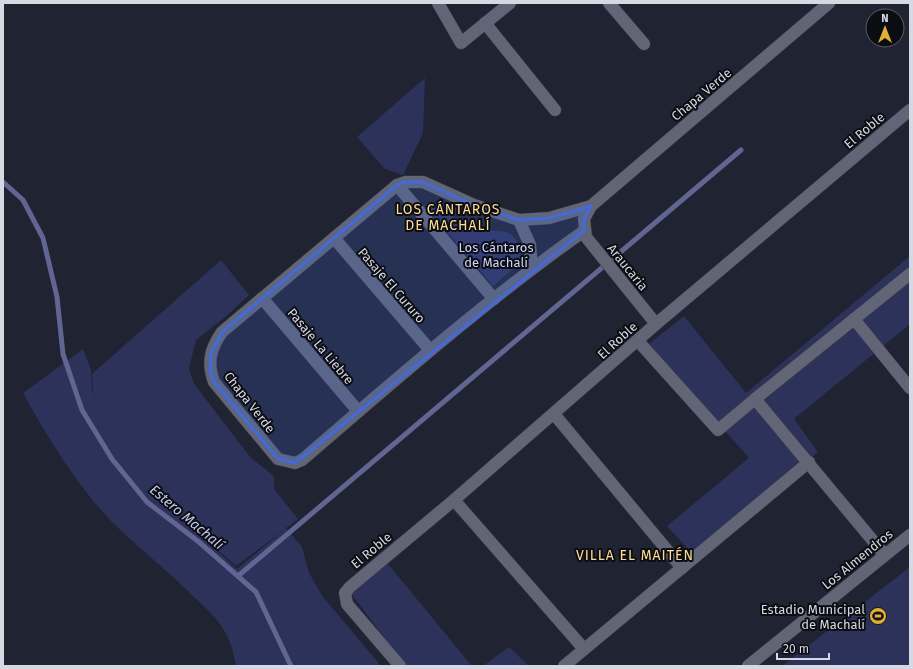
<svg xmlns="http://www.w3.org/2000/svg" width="913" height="669" font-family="'Fira Sans',sans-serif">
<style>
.green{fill:#2d325b;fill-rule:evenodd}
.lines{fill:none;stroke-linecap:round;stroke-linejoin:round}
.stream{stroke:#616592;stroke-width:5}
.minor-casing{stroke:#3b3d49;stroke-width:13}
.minor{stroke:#616576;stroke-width:12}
.marked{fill:#426ada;fill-opacity:0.2;stroke:#426ada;stroke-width:3;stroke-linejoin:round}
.labels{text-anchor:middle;stroke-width:4;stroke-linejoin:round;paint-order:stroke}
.street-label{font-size:13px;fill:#d6d8e2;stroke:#0c0d13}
.park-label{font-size:13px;fill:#cdd4fa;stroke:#0c0d13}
.poi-label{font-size:13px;fill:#d6d8e2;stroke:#0c0d13;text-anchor:end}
.neighbourhood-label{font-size:14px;letter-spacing:1px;fill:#fedc92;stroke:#0c0d13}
.water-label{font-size:14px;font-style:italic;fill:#c1c8ee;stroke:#0c0d13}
</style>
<rect width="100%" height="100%" fill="#202332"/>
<g class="green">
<polygon points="425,78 423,133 403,175 385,169 357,137"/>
<path d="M 428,206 L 432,206 C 448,214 465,224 483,229 C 491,232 503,229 510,234 C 519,239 524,254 519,264 L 493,286 L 428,210 Z"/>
<polygon points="910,256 910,324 794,419 818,452 691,552 667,526 749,458 649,344 684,316 746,393"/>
<path d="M 221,260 L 249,295 L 224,318 L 196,340 L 189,368 L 194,384 L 251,458 L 274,476 L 274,489 L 298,519 L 286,528 L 302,547 L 309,573 L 323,597 L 381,666 L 236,666 C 234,658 233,648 229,640 C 222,622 206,608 193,596 C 168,571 140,549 114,524 C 80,490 46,435 23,393 L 83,349 L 91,370 L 92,390 L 102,409 L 93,391 L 92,374 ZM 176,513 L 236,566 L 284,530 L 237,569 Z"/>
<polygon points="388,564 472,666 406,666 350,592"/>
<polygon points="910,567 910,666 782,666"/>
<polygon points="509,647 529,666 483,666"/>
</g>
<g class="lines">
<g class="stream">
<polyline points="3,182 23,200 43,238 57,297 63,354 82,410 112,459 147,502 199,542 256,592 291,666"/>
<polyline points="238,576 741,150"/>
</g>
<g class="minor-casing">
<g id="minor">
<polyline points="438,3 461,43 510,3"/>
<polyline points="609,3 644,44"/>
<polyline points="485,23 555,110"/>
<polyline points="397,185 494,299"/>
<polyline points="591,206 584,219 586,237 656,324"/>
<polyline points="519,220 530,245 532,268"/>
<path d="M 584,231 C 485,301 394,381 302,460 L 295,463 L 278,459 L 214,382 C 207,363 210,349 222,332 L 397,185 L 405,182 L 423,182 L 474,205 L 519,220 L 549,218 L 591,206 L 829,3"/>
<polyline points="334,238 430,350"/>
<polyline points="262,298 358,411"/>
<polyline points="854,319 910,388"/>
<polyline points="638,341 718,430 755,399"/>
<polyline points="554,414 682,568"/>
<polyline points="454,500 584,649"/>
<polyline points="884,554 755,399 910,274"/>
<polyline points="400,666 347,604 345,593 350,587 454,500 656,324 910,110"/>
<polyline points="564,666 809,462"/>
<polyline points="748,666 910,535"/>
</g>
</g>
<use href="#minor" class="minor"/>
</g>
<path class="marked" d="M 405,182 L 423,182 L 474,205 L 519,220 L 549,218 L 591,206 L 584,219 L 584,231 L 295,463 L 278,459 L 214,382 L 210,371 L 211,353 L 222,332 L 397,185 Z"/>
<defs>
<g id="stadium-disc" transform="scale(0.9)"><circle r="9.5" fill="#e1af34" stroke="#0c0d13"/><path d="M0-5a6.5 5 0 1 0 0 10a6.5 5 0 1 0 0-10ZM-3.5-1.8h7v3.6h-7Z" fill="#111"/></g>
</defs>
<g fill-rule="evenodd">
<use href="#stadium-disc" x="878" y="616"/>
</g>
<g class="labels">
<g class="street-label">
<text transform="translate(701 94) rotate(-40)" y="5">Chapa Verde</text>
<text transform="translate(864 130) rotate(-40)" y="5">El Roble</text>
<text transform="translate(628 267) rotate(51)" y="5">Araucaria</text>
<text transform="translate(392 285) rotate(49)" y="5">Pasaje El Cururo</text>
<text transform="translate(617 340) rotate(-42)" y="5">El Roble</text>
<text transform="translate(321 346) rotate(50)" y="5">Pasaje La Liebre</text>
<text transform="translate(250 402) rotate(52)" y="5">Chapa Verde</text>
<text transform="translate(371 550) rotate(-40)" y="5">El Roble</text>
<text transform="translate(857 559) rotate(-39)" y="5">Los Almendros</text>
</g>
<g class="park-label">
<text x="496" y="252">Los Cántaros<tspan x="496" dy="15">de Machalí</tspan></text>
</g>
<g class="poi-label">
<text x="865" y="614">Estadio Municipal<tspan x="865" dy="15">de Machalí</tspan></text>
</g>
<g class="neighbourhood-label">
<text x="448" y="214">LOS CÁNTAROS<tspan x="448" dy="16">DE MACHALÍ</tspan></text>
<text x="635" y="560">VILLA EL MAITÉN</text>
</g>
<g class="water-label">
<text transform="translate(187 517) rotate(40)" y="5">Estero Machalí</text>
</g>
</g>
<rect width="913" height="669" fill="none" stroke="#d6d8e2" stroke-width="8"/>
<g transform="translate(885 28)"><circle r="19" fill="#0c0d13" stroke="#5d5e66"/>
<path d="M0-3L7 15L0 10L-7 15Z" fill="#e1af34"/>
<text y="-6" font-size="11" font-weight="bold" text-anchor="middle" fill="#d6d8e2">N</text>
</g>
<path d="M777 653v6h52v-6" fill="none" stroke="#d6d8e2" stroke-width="2"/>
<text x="783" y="653" font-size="12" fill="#d6d8e2" stroke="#0c0d13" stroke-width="3" paint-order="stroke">20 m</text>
</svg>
